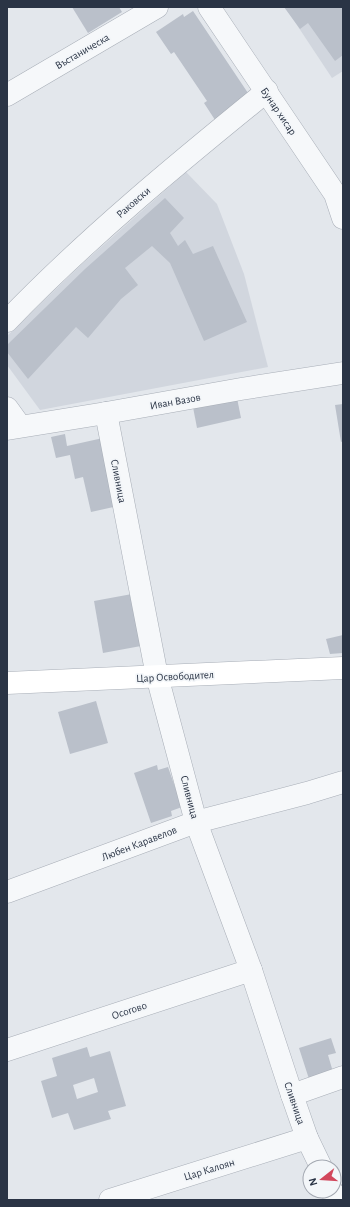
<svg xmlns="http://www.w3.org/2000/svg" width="350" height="1207" font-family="'Alegreya Sans',sans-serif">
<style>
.built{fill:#d1d6de}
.building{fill:#bac0ca;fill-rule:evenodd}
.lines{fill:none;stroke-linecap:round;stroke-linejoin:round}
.street-casing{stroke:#a8aeb7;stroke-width:23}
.secondary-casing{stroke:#a8aeb7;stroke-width:23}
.street{stroke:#f6f8fa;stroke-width:22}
.secondary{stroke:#fff;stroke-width:22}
.labels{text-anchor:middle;stroke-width:3.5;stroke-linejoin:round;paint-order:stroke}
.street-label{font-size:11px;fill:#2a3445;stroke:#f3f6f9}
</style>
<rect width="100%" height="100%" fill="#e3e7ec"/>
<g class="built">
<polygon points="285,7 343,7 343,71 332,78"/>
<polygon points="186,172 217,204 244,274 268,367 40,410 7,365 7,336 82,264"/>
</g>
<g class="building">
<polygon points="72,7 119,7 122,12 88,33"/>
<polygon points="284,7 342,7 343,55 335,61 308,23 300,29"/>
<polygon points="193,11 252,99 217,123 204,103 207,101 174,52 171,54 156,32 183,14 184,17"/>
<polygon points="165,198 184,218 170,233 178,246 185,240 193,254 213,246 247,322 204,341 170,263 152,246 125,268 138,285 121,299 88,338 76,327 28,379 7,352 7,345 85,269"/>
<polygon points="237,398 241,418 197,428 193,407"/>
<polygon points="343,404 343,441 341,442 335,405"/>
<polygon points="65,434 67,446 103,438 118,506 91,512 83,477 75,479 70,455 56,458 51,437"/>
<polygon points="132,594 141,646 103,653 94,601"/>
<polygon points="343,635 343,653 330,654 326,639"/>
<polygon points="96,701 108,743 70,754 58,712"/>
<polygon points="157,765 158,770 168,767 182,807 171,811 172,816 151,823 134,773"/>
<polygon points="331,1038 336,1053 328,1055 333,1072 309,1079 299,1048"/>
<path d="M 87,1047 L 90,1057 L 110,1051 L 126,1106 L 108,1111 L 111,1119 L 74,1130 L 68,1113 L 52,1118 L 41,1081 L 57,1076 L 52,1058 ZM 94,1078 L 98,1092 L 77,1099 L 73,1085 Z"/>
</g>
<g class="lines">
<g class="street-casing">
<g id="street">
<polyline points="209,7 335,194 343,218"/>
<polyline points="7,95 157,7"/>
<path d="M 7,321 C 87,238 177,164 267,91"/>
<polyline points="7,408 20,426"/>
<polyline points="106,413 157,676 196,822 251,970 292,1095 307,1138 321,1167"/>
<polyline points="7,429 106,413 241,389 343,373"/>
<polyline points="7,892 196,822 307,793 343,782"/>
<polyline points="7,1050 251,970"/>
<polyline points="292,1095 343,1077"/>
<polyline points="332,1191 336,1200"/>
<polyline points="110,1200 307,1138"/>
</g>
</g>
<g class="secondary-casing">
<polyline id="secondary" points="7,683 343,668"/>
</g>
<use href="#street" class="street"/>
<use href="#secondary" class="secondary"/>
</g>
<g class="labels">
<g class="street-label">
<text transform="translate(82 51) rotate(-30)" y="4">Въстаническа</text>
<text transform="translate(279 111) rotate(56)" y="4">Бунар хисар</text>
<text transform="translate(133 202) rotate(-41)" y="4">Раковски</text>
<text transform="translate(175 401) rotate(-10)" y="4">Иван Вазов</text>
<text transform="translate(119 481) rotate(79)" y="4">Сливница</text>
<text transform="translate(175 676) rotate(-3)" y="4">Цар Освободител</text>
<text transform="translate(190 797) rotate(75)" y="4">Сливница</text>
<text transform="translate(139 843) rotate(-21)" y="4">Любен Каравелов</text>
<text transform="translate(129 1010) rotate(-18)" y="4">Осогово</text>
<text transform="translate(295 1103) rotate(71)" y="4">Сливница</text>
<text transform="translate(209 1169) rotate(-17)" y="4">Цар Калоян</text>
</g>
</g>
<rect width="350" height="1207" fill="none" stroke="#2a3445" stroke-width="16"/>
<g transform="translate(322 1179) rotate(253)"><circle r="19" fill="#f3f6f9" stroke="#a3a8b1"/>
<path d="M0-3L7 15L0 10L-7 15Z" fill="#d2475c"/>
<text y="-6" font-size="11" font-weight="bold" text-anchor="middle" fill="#2a3445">N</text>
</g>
</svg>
